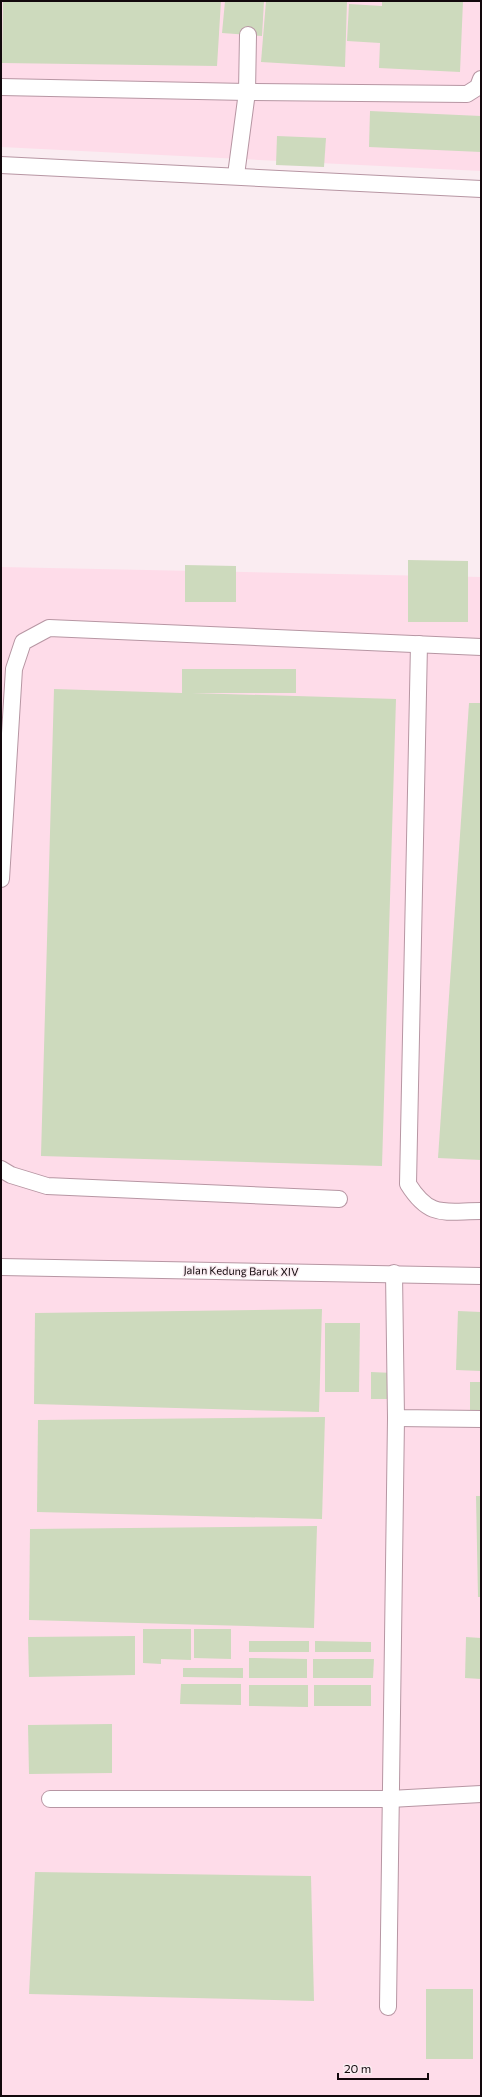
<svg xmlns="http://www.w3.org/2000/svg" width="482" height="2097" font-family="Commissioner,sans-serif">
<style>
.built{fill:#fedce9}
.building{fill:#cddabd}
.lines{fill:none;stroke-linecap:round;stroke-linejoin:round}
.service-casing{stroke:#b796a3;stroke-width:18}
.service{stroke:#fff;stroke-width:16}
.labels{text-anchor:middle;stroke-width:3;stroke-linejoin:round;paint-order:stroke}
.street-label{font-size:11px;fill:#12080c;stroke:#faecf1}
</style>
<rect width="100%" height="100%" fill="#faecf1"/>
<g class="built">
<polygon points="1,1 481,1 481,171 1,147"/>
<polygon points="1,567 481,577 481,2096 1,2096"/>
</g>
<g class="building">
<polygon points="3,1 221,1 217,66 2,63"/>
<polygon points="225,1 264,1 262,36 222,33"/>
<polygon points="266,1 347,1 345,67 261,62"/>
<polygon points="382,1 463,1 460,72 379,68 380,43 347,41 349,4 382,6"/>
<polygon points="370,111 481,116 481,152 369,147"/>
<polygon points="277,136 326,138 324,167 276,165"/>
<polygon points="408,560 468,561 468,622 408,622"/>
<polygon points="185,565 236,566 236,602 185,602"/>
<polygon points="182,669 296,669 296,693 192,693 396,699 382,1166 41,1156 54,689 182,693"/>
<polygon points="469,703 481,703 481,1160 438,1158"/>
<polygon points="322,1309 319,1412 34,1404 35,1313"/>
<polygon points="458,1311 481,1312 481,1371 456,1370"/>
<polygon points="325,1323 360,1323 359,1392 325,1392"/>
<polygon points="371,1372 393,1373 393,1399 371,1399"/>
<rect x="470" y="1382" width="11" height="32"/>
<polygon points="325,1417 322,1519 37,1512 38,1420"/>
<polygon points="476,1496 481,1496 481,1597 478,1597"/>
<polygon points="317,1526 314,1628 29,1620 30,1529"/>
<polygon points="143,1629 191,1629 191,1660 161,1659 161,1664 143,1663"/>
<polygon points="194,1629 231,1629 231,1659 194,1658"/>
<polygon points="135,1636 135,1675 29,1677 28,1637"/>
<polygon points="466,1637 481,1638 481,1679 465,1678"/>
<rect x="249" y="1641" width="60" height="11"/>
<polygon points="315,1641 371,1642 371,1652 315,1652"/>
<polygon points="249,1658 307,1659 307,1678 249,1678"/>
<polygon points="313,1659 374,1659 373,1678 313,1678"/>
<polygon points="183,1668 243,1668 243,1678 183,1677"/>
<polygon points="181,1684 241,1684 241,1705 180,1704"/>
<polygon points="249,1685 308,1685 308,1707 249,1706"/>
<rect x="314" y="1685" width="57" height="21"/>
<polygon points="112,1724 112,1773 29,1774 28,1725"/>
<polygon points="35,1872 311,1876 314,2001 29,1994"/>
<rect x="426" y="1989" width="47" height="70"/>
</g>
<g class="lines">
<g class="service-casing">
<g id="service">
<polyline points="1,87 247,92 467,94 478,87 481,79"/>
<polyline points="1,165 481,189"/>
<polyline points="236,175 247,92 248,35"/>
<path d="M 419,644 L 408,1184 C 430,1219 444,1211 481,1211"/>
<polyline points="1,879 14,669 23,642 49,628 481,647"/>
<polyline points="1,1169 11,1175 47,1186 339,1199"/>
<polyline points="1,1267 481,1276"/>
<polyline points="394,1273 396,1418 481,1419"/>
<polyline points="50,1799 390,1799 481,1794"/>
<polyline points="388,2007 396,1418"/>
</g>
</g>
<use href="#service" class="service"/>
</g>
<g class="labels">
<g class="street-label">
<text transform="translate(241 1271) rotate(1)" y="4">Jalan Kedung Baruk XIV</text>
</g>
</g>
<rect width="482" height="2097" fill="none" stroke="#12080c" stroke-width="4"/>
<path d="M338 2073v6h90v-6" fill="none" stroke="#12080c" stroke-width="2"/>
<text x="344" y="2073" font-size="12" fill="#12080c" stroke="#faecf1" stroke-width="3" paint-order="stroke">20 m</text>
</svg>
